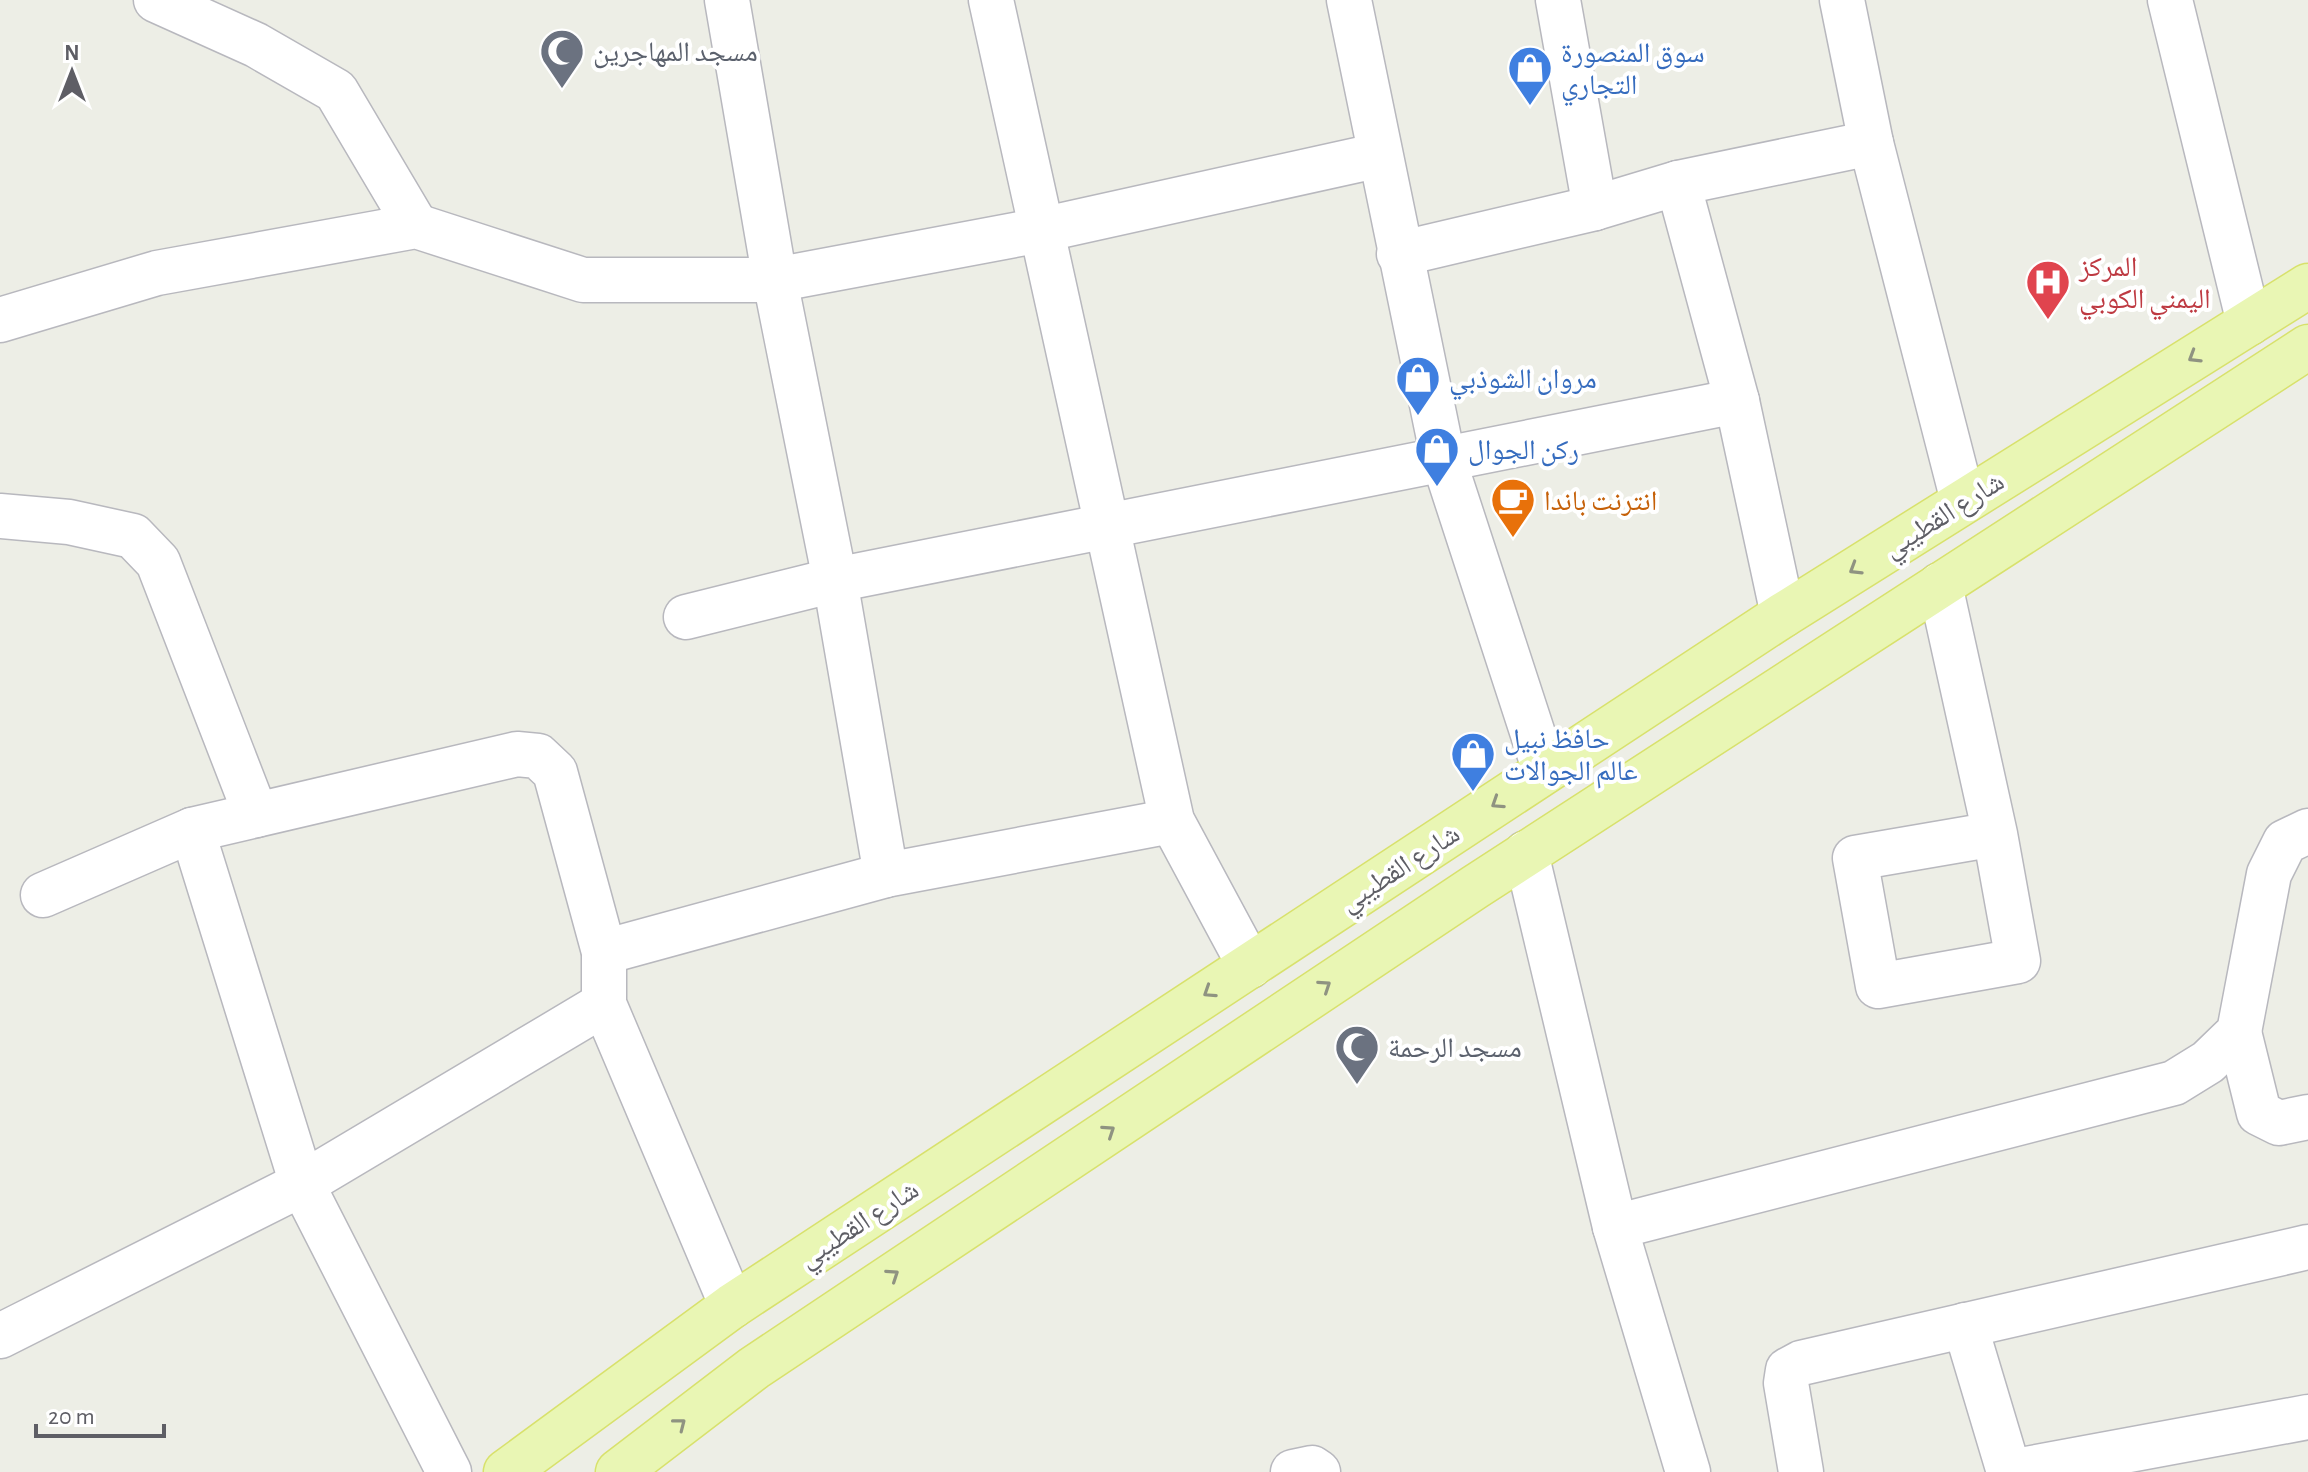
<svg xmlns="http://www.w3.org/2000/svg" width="2308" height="1472" font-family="'Alegreya Sans','Noto Naskh Arabic',sans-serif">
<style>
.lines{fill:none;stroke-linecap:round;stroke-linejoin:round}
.minor-casing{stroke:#b8b8be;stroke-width:47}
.primary-casing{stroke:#d8e16c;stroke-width:47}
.minor{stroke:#fff;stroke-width:44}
.primary{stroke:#e9f6b4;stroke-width:44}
.oneway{stroke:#8f9381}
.labels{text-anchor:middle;stroke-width:8;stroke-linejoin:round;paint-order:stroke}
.worship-label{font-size:28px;fill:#5b616d;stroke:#fff;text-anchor:start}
.shop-label{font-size:28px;fill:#366cbe;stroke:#fff;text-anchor:start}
.health-label{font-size:28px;fill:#be3a42;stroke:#fff;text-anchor:start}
.food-label{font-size:28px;fill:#c56008;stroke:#fff;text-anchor:start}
.street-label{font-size:28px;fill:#5e5e65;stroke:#fff}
</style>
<rect width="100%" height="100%" fill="#edeee6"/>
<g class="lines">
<g class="minor-casing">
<g id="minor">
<polyline points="156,0 256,45 336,91 416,226"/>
<polyline points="727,0 775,280 835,580 886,875"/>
<polyline points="991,0 1172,821 1250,966"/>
<polyline points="1349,0 1443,458 1545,771"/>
<polyline points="1558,0 1595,208"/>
<polyline points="1842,0 1871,143 1963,501"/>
<polyline points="2170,0 2249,323"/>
<polyline points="1678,183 1737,401 1783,615"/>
<polyline points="1399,254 1595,208 1678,183 1871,143"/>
<polyline points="0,320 157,273 416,226 583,280 775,280 1041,230 1380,155"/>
<polyline points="0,516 69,522 133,536 158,562 256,815"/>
<polyline points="1940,585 1995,834 2018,961 1878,986 1855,858 1995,834"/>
<polyline points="686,617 835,580 1737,401"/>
<polyline points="192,830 302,1184 449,1472"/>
<polyline points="1526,853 1615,1227 1688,1472"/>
<polyline points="43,895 192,830 517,754 538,756 555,772 604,952 604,1004 732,1306"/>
<polyline points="604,952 886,875 1172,821"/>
<polyline points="2239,1032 2259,1113 2279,1123 2308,1117"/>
<polyline points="1615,1227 2174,1083 2208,1062 2239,1032 2269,874 2285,842 2308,831"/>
<polyline points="1965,1325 2009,1472"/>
<polyline points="0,1336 302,1184 604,1004"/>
<polyline points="1293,1472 1312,1468 1318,1472"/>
<polyline points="1801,1472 1786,1383 1788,1370 1801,1363 2308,1247"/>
<polyline points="2010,1472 2308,1417"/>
</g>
</g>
<g class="primary-casing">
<g id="primary">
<polyline points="506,1472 732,1306 1783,615 2308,286"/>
<polyline points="618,1472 754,1368 1475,887 2308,347"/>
</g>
</g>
<use href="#minor" class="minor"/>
<use href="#primary" class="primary"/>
</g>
<defs><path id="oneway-chevron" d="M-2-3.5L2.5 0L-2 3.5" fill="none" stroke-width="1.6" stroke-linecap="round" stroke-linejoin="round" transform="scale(2)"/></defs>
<g class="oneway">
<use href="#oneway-chevron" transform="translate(2194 357) rotate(148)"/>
<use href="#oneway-chevron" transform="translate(1855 569) rotate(148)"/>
<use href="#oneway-chevron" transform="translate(1497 803) rotate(147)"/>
<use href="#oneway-chevron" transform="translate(1325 986) rotate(-34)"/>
<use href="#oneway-chevron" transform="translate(1209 992) rotate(147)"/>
<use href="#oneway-chevron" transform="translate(1109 1131) rotate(-34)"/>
<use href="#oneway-chevron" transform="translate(893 1275) rotate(-34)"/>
<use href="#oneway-chevron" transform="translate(680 1424) rotate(-38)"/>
</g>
<defs>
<g id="mosque-pin" transform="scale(2.3)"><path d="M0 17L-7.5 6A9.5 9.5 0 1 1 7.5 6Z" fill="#6b7280" stroke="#fff"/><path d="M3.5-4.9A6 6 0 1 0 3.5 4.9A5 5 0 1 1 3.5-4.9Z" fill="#fff"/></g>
<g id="shop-pin" transform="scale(2.3)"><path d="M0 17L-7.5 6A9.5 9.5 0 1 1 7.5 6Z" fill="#3f7fe0" stroke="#fff"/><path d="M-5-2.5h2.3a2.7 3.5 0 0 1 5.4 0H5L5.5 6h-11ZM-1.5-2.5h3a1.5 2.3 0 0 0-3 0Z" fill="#fff"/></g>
<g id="hospital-pin" transform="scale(2.3)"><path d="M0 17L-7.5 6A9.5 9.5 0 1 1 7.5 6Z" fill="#e0444e" stroke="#fff"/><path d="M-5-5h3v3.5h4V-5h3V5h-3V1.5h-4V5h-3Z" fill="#fff"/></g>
<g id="cafe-pin" transform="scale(2.3)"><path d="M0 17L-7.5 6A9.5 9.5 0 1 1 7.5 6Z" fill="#e8710a" stroke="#fff"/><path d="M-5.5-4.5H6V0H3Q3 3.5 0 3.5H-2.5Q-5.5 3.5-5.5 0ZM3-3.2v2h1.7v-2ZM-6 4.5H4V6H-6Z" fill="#fff"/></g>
</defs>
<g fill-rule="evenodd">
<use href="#mosque-pin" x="562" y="51"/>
<use href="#shop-pin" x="1530" y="68"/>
<use href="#hospital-pin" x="2048" y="282"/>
<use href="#shop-pin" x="1418" y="378"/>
<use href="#shop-pin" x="1437" y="449"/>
<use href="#cafe-pin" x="1513" y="500"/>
<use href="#shop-pin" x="1473" y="754"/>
<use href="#mosque-pin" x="1357" y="1047"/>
</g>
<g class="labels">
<g class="worship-label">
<text x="593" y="61">مسجد المهاجرين</text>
<text x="1388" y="1057">مسجد الرحمة</text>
</g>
<g class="shop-label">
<text x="1561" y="62">سوق المنصورة<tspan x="1561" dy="32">التجاري</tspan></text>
<text x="1449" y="388">مروان الشوذبي</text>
<text x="1468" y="459">ركن الجوال</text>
<text x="1504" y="748">حافظ نبيل<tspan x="1504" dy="32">عالم الجوالات</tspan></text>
</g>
<g class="health-label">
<text x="2079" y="276">المركز<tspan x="2079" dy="32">اليمني الكوبي</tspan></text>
</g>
<g class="food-label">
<text x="1544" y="510">انترنت باندا</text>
</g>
<g class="street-label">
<text transform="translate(1943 514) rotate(-32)" y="10">شارع القطيبي</text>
<text transform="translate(1399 867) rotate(-33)" y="10">شارع القطيبي</text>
<text transform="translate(858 1223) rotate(-33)" y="10">شارع القطيبي</text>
</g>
</g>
<g transform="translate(72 72)" stroke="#ffffff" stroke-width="6" paint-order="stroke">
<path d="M0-6L14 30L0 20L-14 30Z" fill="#5e5e65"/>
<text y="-12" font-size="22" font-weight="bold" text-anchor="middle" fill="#5e5e65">N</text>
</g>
<path d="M36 1424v12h128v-12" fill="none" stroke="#5e5e65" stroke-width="4"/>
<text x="48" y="1424" font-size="24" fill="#5e5e65" stroke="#ffffff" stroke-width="6" paint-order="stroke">20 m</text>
</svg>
